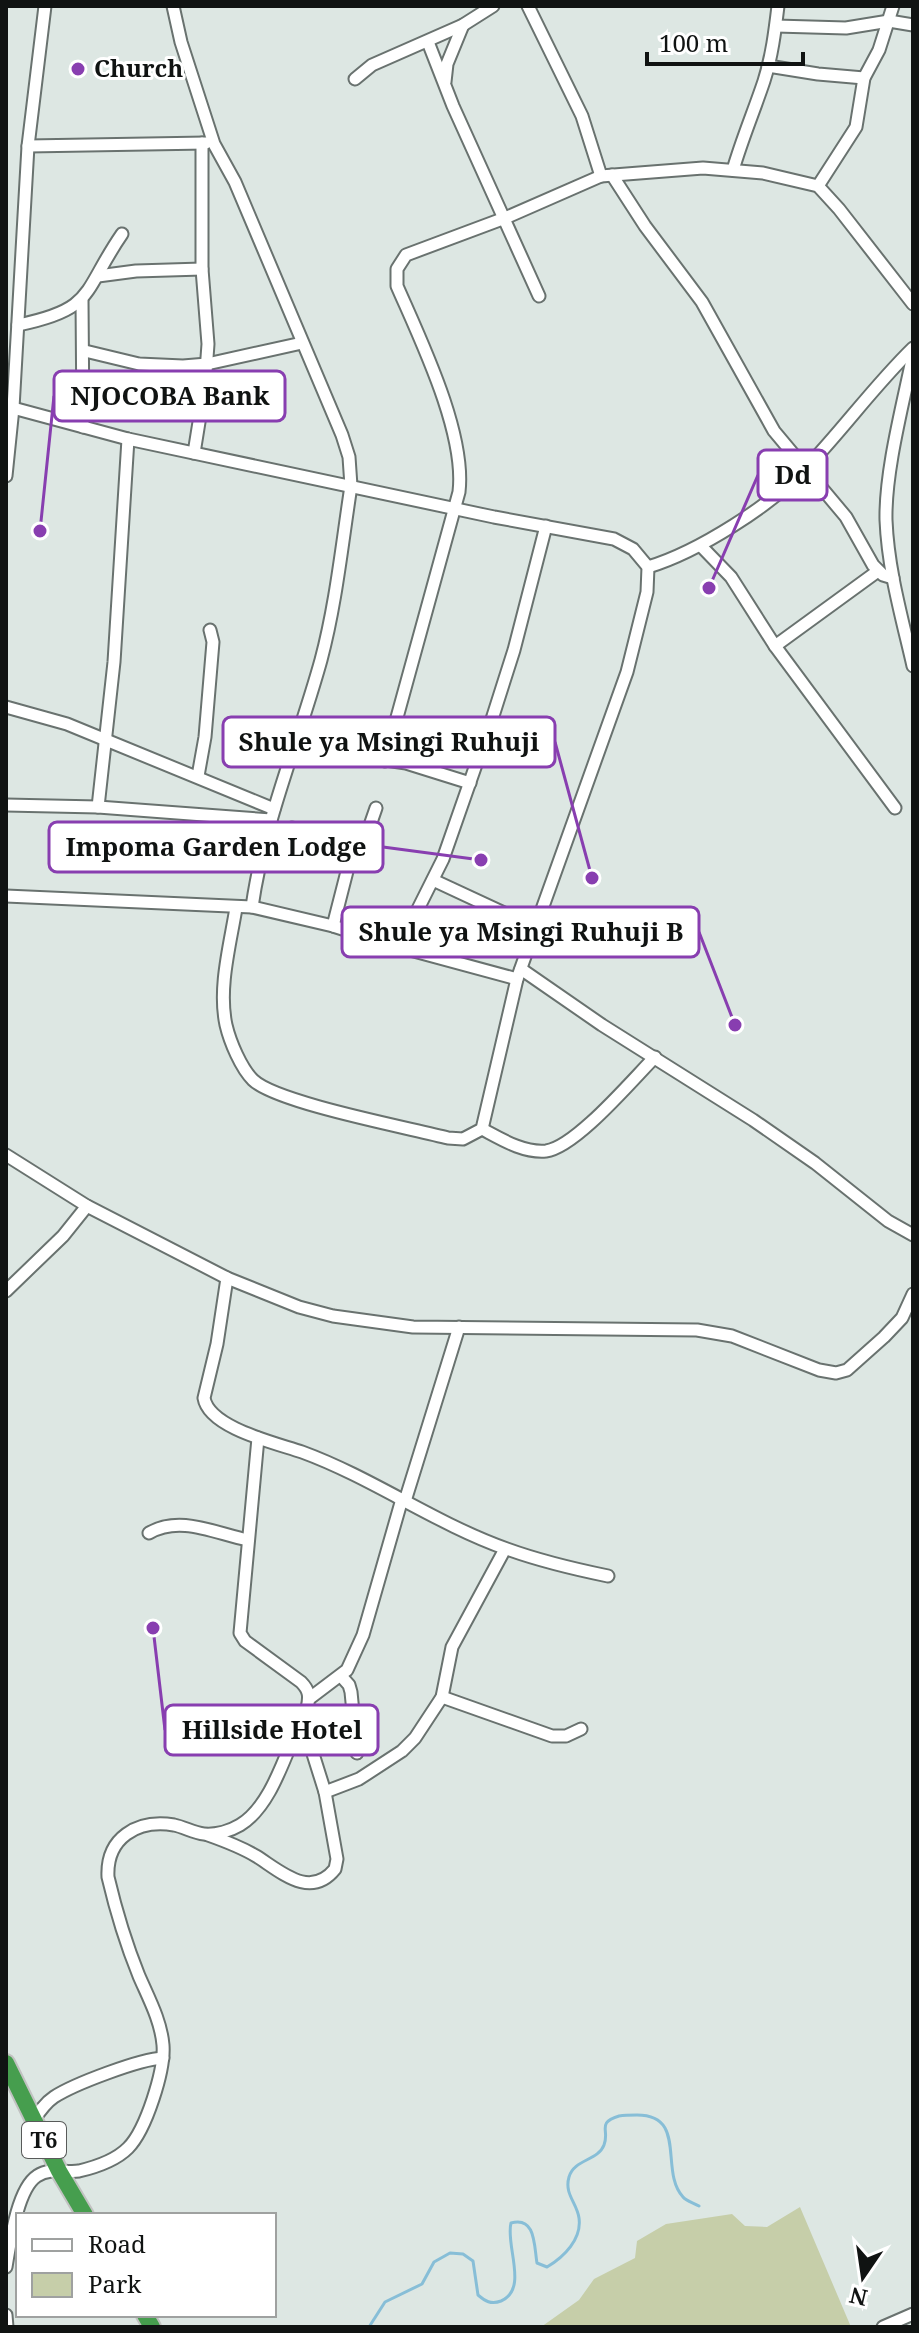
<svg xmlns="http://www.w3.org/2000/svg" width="919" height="2333" font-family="'Noto Serif',serif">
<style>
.green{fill:#c6cea9}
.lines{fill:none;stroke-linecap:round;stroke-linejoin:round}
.stream{stroke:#87bed7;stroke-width:3}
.minor-casing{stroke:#69726f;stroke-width:15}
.highway-casing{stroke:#c1c2c1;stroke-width:20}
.minor{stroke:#fff;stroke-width:11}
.highway{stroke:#469e4e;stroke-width:16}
.poi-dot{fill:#883eb0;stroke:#fff;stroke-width:3}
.labels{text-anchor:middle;stroke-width:6;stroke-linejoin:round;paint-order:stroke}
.shield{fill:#fff;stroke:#585a59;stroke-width:2}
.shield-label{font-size:22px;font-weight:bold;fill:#101312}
.poi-label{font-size:24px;font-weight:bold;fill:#101312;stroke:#fff;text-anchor:start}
.leader{fill:none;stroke:#883eb0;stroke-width:3}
.callout-dot{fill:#883eb0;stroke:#fff;stroke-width:3}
.callout{fill:#fff;stroke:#883eb0;stroke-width:3}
.callout-label{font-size:26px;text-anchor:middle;font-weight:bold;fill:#101312}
</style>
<rect width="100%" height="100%" fill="#dde7e3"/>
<polygon class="green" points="800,2207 851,2327 541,2327 579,2300 594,2279 635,2258 637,2241 666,2224 732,2214 745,2226 767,2227"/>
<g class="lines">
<path class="stream" d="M 369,2327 L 385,2302 L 422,2284 L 434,2262 L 450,2253 L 463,2254 L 473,2261 L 478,2295 C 485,2301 491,2305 501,2301 C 529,2289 505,2245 511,2223 C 536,2216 534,2246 537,2263 L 547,2267 C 564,2257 582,2239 579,2218 C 577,2203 564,2194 569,2177 C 574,2159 598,2161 604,2145 C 610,2130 596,2123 619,2116 C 625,2115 631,2115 637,2115 C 688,2115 659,2171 683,2197 C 686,2201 694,2203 699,2206"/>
<g class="minor-casing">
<g id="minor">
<path d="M 173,6 L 181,42 L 214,144 L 235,182 L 342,435 L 349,457 L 351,486 C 342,544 336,604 321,660 C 298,743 264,822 252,907"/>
<polyline points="528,6 582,116 601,176"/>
<polyline points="776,26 846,28 889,21 913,25"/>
<polyline points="428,42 453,106 539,296"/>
<polyline points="768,66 818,74 864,78"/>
<polyline points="355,79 372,65 463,25 493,6"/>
<polyline points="445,82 447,64 463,25"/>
<polyline points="28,146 206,143"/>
<path d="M 733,170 C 742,139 754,111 764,81 C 772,56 775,31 778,6"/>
<polyline points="612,175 645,226 702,302 774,431 846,517 873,565 883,575 893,578"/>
<polyline points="818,186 856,127 864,78 879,50 893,6"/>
<polyline points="98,276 136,271 202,269"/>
<polyline points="82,300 83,427"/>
<path d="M 18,325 C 96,309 82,292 122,234"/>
<polyline points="85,351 139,364 183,366 207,364 302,343"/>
<path d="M 913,355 C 903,404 885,471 886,520 C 888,570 902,618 913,666"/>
<path d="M 13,408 L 128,439 L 494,517 L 614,539 L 633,549 L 648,567 L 647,592 L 627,672 L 517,979 L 482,1129 L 463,1139 L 448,1138 C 410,1128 277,1103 253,1080 C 241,1068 230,1042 226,1025 C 218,988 230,945 236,908"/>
<polyline points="194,453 205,385 208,344 202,269 202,143"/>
<polyline points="6,476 13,408 28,146 45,6"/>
<polyline points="701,546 731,577 775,646 895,808"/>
<path d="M 648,567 C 698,552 772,505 807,467 C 844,428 875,385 913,348"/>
<polyline points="775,646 878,571"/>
<polyline points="6,707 67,724 274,809"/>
<polyline points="296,741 365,757 406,763 470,783"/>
<path d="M 385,761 L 459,492 C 466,433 421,341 397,286 L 397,269 L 406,255 L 505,218 L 601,176 L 703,168 L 763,173 L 818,186 L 839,209 L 913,304"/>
<polyline points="198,776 205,737 213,642 210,630"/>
<polyline points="6,805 98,807 271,820"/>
<polyline points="98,807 114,662 128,439"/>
<polyline points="292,828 354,844"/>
<polyline points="433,880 536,928"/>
<polyline points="6,896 252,907 333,926 399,947 517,979"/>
<polyline points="333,926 354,844 367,834 376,808"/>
<polyline points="399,947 443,859 493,716 514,650 546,526"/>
<polyline points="521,969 602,1025 753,1120 815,1163 888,1221 913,1235"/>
<path d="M 482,1129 C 501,1139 523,1153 546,1151 C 576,1147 633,1079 655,1057"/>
<polyline points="6,1155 87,1206 227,1278 299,1307 333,1316 413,1327 697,1330 732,1336 819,1370 836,1373 847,1370 884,1337 902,1318 913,1294"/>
<path d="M 227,1278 L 217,1344 L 204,1398 C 209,1428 276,1443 302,1452 C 373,1478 436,1524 507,1549 C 540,1561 574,1569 608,1576"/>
<polyline points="6,1291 63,1236 87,1206"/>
<polyline points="405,1501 459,1327"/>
<path d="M 149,1533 C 180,1515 214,1533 248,1540"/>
<polyline points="341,1676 349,1685 351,1692 357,1753"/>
<polyline points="442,1697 552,1736 566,1736 581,1729"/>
<polyline points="310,1698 347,1670 363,1635 402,1499"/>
<polyline points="325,1792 359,1779 402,1751 415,1738 442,1697 452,1647 505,1549"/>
<path d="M 208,1835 C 225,1841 241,1847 256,1856 C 280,1871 310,1900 335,1869 L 337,1859 L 325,1792 L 302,1719"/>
<path d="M 33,2121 C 39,2112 45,2103 54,2097 C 74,2084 140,2059 163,2058"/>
<path d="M 6,2267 C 10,2244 17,2189 37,2176 C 50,2167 65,2173 79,2171 C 96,2167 115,2161 128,2148 C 146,2130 165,2070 163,2045 C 161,2021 149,1999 139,1976 C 126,1944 116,1911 108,1877 C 106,1838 137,1819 174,1825 C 184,1827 194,1833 204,1834 C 216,1835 230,1831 240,1825 C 275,1804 288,1742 307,1708 C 310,1696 309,1690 301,1682 L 245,1641 L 240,1633 L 258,1438"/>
<polyline points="6,2315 7,2327"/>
<polyline points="883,2327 913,2314"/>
</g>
</g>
<g class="highway-casing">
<g id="highway">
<polyline points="6,2063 59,2171 85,2215"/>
<polyline points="145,2315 152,2327"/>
</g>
</g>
<use href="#minor" class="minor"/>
<use href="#highway" class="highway"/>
</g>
<circle class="poi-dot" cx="78" cy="69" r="8"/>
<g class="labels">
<rect class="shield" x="22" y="2122" width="44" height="36" rx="6"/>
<g class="shield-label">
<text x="44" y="2148">T6</text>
</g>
<g class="poi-label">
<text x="94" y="77">Church</text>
</g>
</g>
<path class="leader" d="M40 531L54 396M709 588L758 475M592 878L555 742M481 860L383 847M735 1025L699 932M153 1628L165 1730"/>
<g class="callout-dot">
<circle cx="40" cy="531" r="8"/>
<circle cx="709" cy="588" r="8"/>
<circle cx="592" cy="878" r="8"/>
<circle cx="481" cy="860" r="8"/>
<circle cx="735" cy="1025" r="8"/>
<circle cx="153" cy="1628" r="8"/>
</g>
<g class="callout">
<rect x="54" y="371" width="231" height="50" rx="8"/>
<rect x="758" y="450" width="69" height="50" rx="8"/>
<rect x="223" y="717" width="332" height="50" rx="8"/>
<rect x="49" y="822" width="334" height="50" rx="8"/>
<rect x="342" y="907" width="357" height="50" rx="8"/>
<rect x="165" y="1705" width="213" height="50" rx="8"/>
</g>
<g class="callout-label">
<text x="170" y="405">NJOCOBA Bank</text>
<text x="793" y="484">Dd</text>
<text x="389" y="751">Shule ya Msingi Ruhuji</text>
<text x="216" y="856">Impoma Garden Lodge</text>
<text x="521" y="941">Shule ya Msingi Ruhuji B</text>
<text x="272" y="1739">Hillside Hotel</text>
</g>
<rect width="919" height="2333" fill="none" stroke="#101312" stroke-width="16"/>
<rect x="16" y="2213" width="260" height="104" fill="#ffffff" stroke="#9fa1a0" stroke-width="2"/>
<rect x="32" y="2239" width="40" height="12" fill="#ffffff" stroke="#9fa1a0" stroke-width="2"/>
<text x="88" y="2253" font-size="24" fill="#101312">Road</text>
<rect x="32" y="2273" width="40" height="24" fill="#c6cea9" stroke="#9fa1a0" stroke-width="2"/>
<text x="88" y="2293" font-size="24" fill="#101312">Park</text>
<g transform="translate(863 2277) rotate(193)" stroke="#ffffff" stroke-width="6" paint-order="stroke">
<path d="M0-6L14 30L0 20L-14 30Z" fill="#101312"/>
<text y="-12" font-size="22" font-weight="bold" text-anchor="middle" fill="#101312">N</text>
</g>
<path d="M647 52v12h156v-12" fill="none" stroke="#101312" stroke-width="4"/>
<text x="659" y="52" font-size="24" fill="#101312" stroke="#ffffff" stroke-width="6" paint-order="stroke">100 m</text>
</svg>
